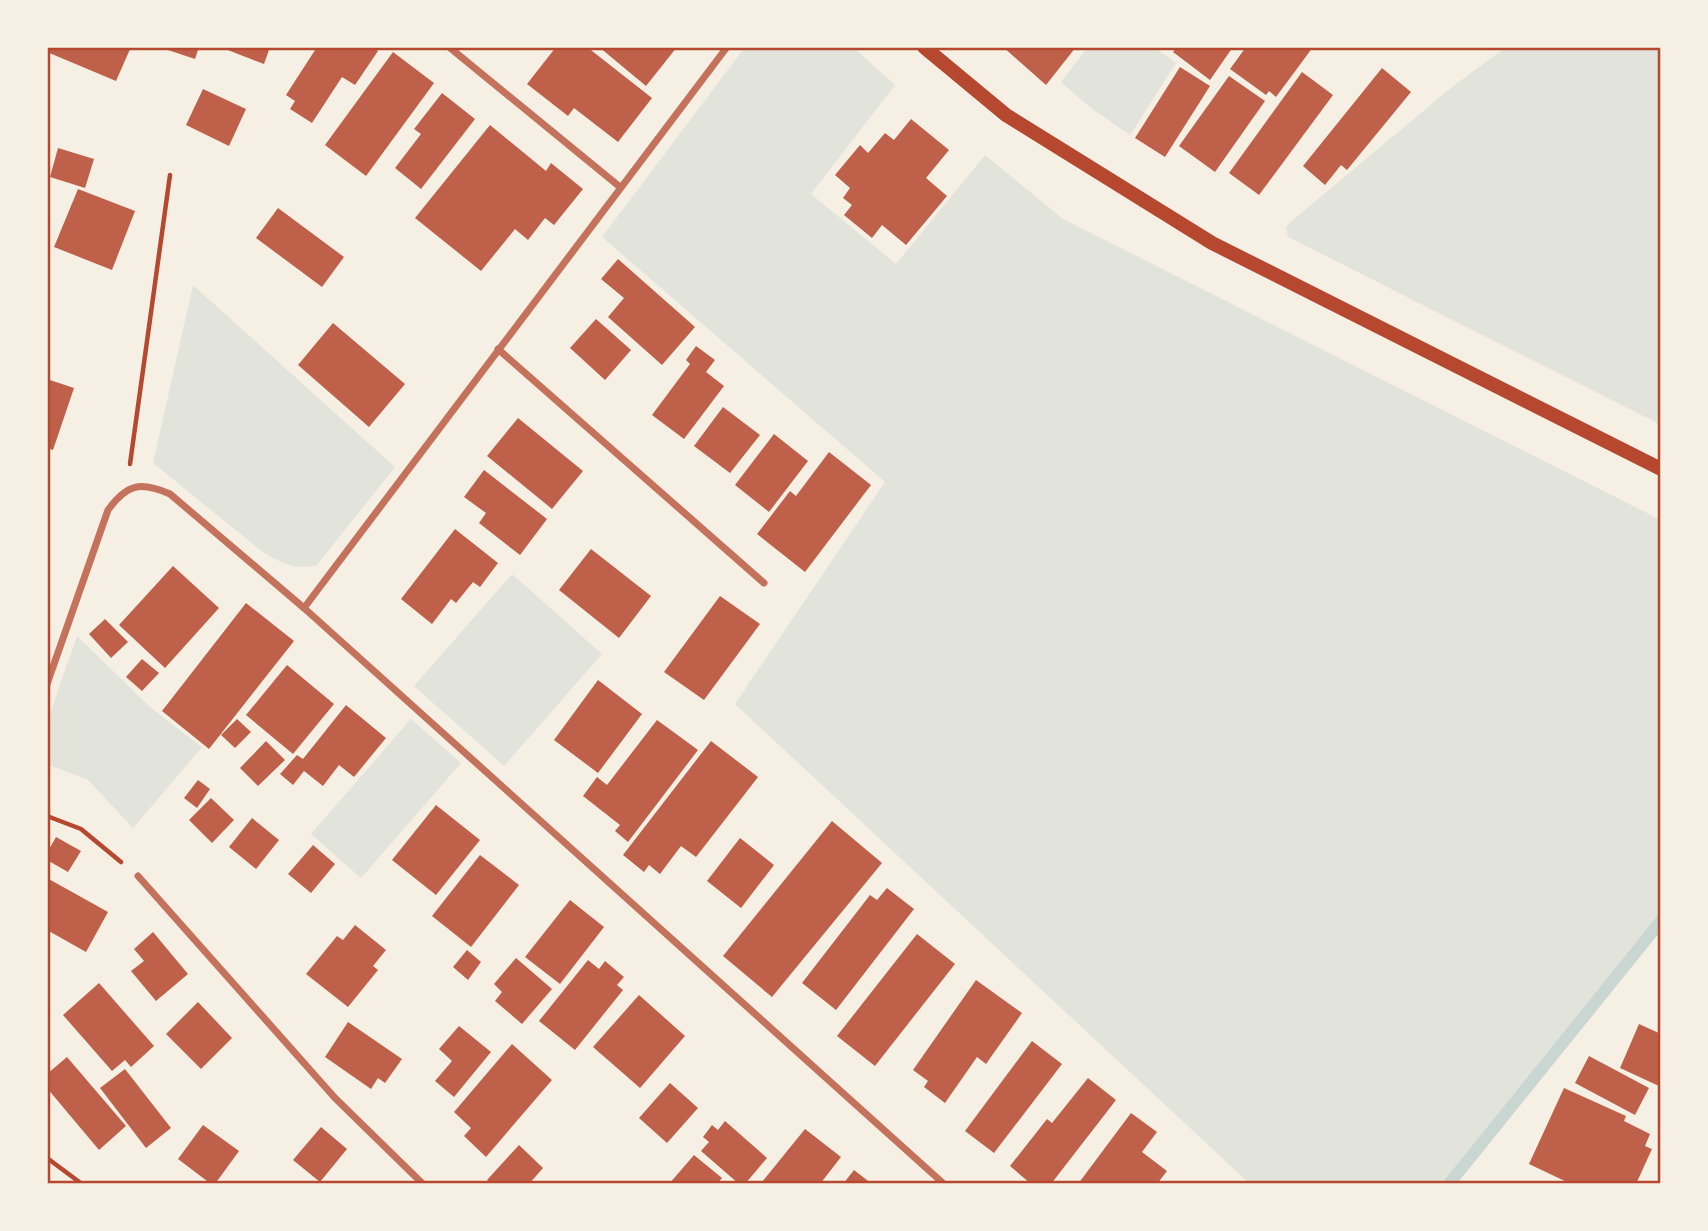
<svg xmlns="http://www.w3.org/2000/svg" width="1708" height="1231" font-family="'Asap Condensed',sans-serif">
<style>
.green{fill:#e2e4dc}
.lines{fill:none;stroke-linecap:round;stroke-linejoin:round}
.stream{stroke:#c9d6d2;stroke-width:12}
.building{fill:#bf614a}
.path{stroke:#b5482f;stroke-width:4.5}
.minor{stroke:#c5725c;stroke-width:7}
.secondary{stroke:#b5482f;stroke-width:14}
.neatline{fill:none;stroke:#b5482f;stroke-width:2.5}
</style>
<rect width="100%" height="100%" fill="#f6efe4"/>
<g class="green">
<polygon points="745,47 853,47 895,85 811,194 896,264 985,155 1063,219 1661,520 1661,921 1449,1184 1250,1184 735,704 885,482 602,237"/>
<polygon points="1088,47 1154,47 1176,63 1130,135 1091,108 1061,82"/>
<polygon points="1506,47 1661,47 1661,425 1288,237 1286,227 1294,219 1452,87"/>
<path d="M 193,285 L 395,467 L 317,565 C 296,571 282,563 264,553 L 153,463 Z"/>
<polygon points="512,574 602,654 504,766 414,686"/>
<polygon points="77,636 151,708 202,747 133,828 88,780 47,764 47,722"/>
<polygon points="411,719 461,763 361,878 311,834"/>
</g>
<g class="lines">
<polyline class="stream" points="1449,1184 1661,921"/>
</g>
<g class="building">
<polygon points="47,47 131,47 116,81 47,52"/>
<polygon points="159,47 199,47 195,59"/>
<polygon points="220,47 270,47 264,64"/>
<polygon points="317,47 373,47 378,51 355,85 342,77 312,123 290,109 295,101 286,95"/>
<polygon points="556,47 587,47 652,98 618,142 574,108 568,116 527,84"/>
<polygon points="599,47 677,47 646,86"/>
<polygon points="1003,47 1076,47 1046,85"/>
<polygon points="1177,47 1233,47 1210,80 1173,52"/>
<polygon points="1246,47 1313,47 1276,97 1269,91 1266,95 1230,69"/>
<polygon points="393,52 434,83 366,176 325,145"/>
<polygon points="1180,67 1210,86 1165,157 1135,138"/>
<polygon points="1382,68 1411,92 1347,170 1341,165 1325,185 1303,166"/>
<polygon points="1302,72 1333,95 1259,195 1229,173"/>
<polygon points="1229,76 1265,101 1215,172 1179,146"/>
<polygon points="203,89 246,109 229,146 186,125"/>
<polygon points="442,93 475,119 421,189 395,168 421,134 414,129"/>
<polygon points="911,119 949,150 926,178 947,196 906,245 882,225 872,238 844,215 852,205 843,198 850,188 835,175 860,145 868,153 885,133 894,140"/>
<polygon points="490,125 546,171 551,163 583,189 554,225 545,218 528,240 515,229 481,271 415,218"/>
<polygon points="58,148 94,159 85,188 50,177"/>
<polygon points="78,189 135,211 112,270 54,247"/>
<polygon points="278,208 344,257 322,287 256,238"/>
<polygon points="618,259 695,327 662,365 608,317 624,298 601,279"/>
<polygon points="596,319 631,350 605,380 570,348"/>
<polygon points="333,323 405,384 369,427 298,365"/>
<polygon points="696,346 715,360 706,372 724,386 684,439 652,415 690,364 686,360"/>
<polygon points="47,379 74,388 53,450 47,448"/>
<polygon points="723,407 760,435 730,473 694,446"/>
<polygon points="518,418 583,471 552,509 487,456"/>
<polygon points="774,434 808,461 769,512 735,485"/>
<polygon points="829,452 871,485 805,572 757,534 790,491 796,496"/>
<polygon points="484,470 547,519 520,555 479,523 486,513 464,497"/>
<polygon points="455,529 498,563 480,587 473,582 456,603 451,599 432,624 401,599"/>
<polygon points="591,549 651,596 619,638 559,590"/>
<polygon points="173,566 219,608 165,668 119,625"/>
<polygon points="720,596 760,624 704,700 664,672"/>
<polygon points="246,603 294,641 209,749 162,711"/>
<polygon points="105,619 128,642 111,658 89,634"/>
<polygon points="142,659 159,673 142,691 126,677"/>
<polygon points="287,665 334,704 293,754 246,715"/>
<polygon points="598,680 642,714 598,773 554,740"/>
<polygon points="346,705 386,738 354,777 339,765 323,786 304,771 293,785 280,774 297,755 303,759"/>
<polygon points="237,719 251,732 235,748 221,735"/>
<polygon points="657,720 698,750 628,842 615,831 620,825 583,796 597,777 607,785"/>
<polygon points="266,741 285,760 258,786 240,768"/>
<polygon points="711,741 758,777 696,857 681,846 660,874 649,865 644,872 623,855"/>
<polygon points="198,780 210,789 197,808 184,798"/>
<polygon points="211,798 234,820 212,843 189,820"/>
<polygon points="436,805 480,840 436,895 392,860"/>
<polygon points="252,818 279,840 256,869 229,847"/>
<polygon points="832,821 882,863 772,997 723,956"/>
<polygon points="56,837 81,851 68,872 47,860 47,853"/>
<polygon points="740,838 774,865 741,908 707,881"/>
<polygon points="313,845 335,864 311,893 288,874"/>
<polygon points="480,855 519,885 471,947 432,916"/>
<polygon points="47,878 108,912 86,952 47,930"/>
<polygon points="887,888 914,909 836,1010 802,983 870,895 877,900"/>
<polygon points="570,900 604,927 560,984 525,957"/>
<polygon points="355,925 386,950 373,966 378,970 348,1007 306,974 337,936 343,940"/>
<polygon points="153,932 188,974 156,1001 131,971 144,961 134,949"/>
<polygon points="917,934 955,964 875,1066 837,1036"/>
<polygon points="467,950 481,962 468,980 453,967"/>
<polygon points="516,958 552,989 522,1024 495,1001 502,992 494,984"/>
<polygon points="588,960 599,969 605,961 624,977 617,985 623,990 575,1050 539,1021"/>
<polygon points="976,980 1022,1013 986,1064 977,1057 945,1103 924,1087 928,1081 913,1070"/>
<polygon points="99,983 154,1046 131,1067 125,1060 112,1071 63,1015"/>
<polygon points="639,995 685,1036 640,1088 593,1047"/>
<polygon points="198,1002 232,1038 201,1069 166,1034"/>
<polygon points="348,1022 402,1059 385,1083 378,1078 371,1089 325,1057"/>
<polygon points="1639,1024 1661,1034 1661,1087 1620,1068"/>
<polygon points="459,1026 491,1052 454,1097 435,1081 452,1061 439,1049"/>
<polygon points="1032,1041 1062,1064 994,1153 965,1131"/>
<polygon points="512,1044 552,1080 486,1157 464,1136 471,1128 454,1112"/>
<polygon points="1589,1056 1649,1088 1635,1115 1575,1083"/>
<polygon points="67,1057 126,1126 99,1150 47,1088 47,1074"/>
<polygon points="125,1069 171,1128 146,1148 100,1088"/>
<polygon points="1088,1078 1116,1100 1051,1184 1031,1184 1010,1166 1047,1119 1052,1123"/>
<polygon points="670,1083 698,1108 667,1143 639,1118"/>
<polygon points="1564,1088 1626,1116 1624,1121 1650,1134 1645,1146 1652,1149 1636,1184 1571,1184 1529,1164"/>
<polygon points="1131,1113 1157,1132 1142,1152 1167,1171 1157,1184 1078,1184"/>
<polygon points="725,1121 767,1158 745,1184 739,1184 701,1151 709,1142 703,1137 712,1125 718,1130"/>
<polygon points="203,1125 239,1151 215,1184 211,1184 178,1159"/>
<polygon points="321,1127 347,1149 320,1182 293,1160"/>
<polygon points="805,1129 841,1157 820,1184 765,1184 762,1182"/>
<polygon points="519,1145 543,1168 529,1184 491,1184 487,1180"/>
<polygon points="694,1155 722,1178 717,1184 669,1184"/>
<polygon points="854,1170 872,1184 843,1184"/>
</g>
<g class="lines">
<g class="path">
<polyline points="130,464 170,175"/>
<polyline points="47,816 81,829 121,862"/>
<polyline points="47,1158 82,1184"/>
</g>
<g class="minor">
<polyline points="449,47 620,187"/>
<polyline points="498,349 764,583"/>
<polyline points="304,608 727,47"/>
<path d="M 47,684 L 108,510 C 127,484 140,481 170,494 L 304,608 L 944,1184"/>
<polyline points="138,876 335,1098 423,1184"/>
</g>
<polyline class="secondary" points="924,47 1006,115 1212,243 1661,469"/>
</g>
<rect width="1708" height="1231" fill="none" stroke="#f6efe4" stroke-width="98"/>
<rect x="49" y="49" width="1610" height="1133" class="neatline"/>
</svg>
